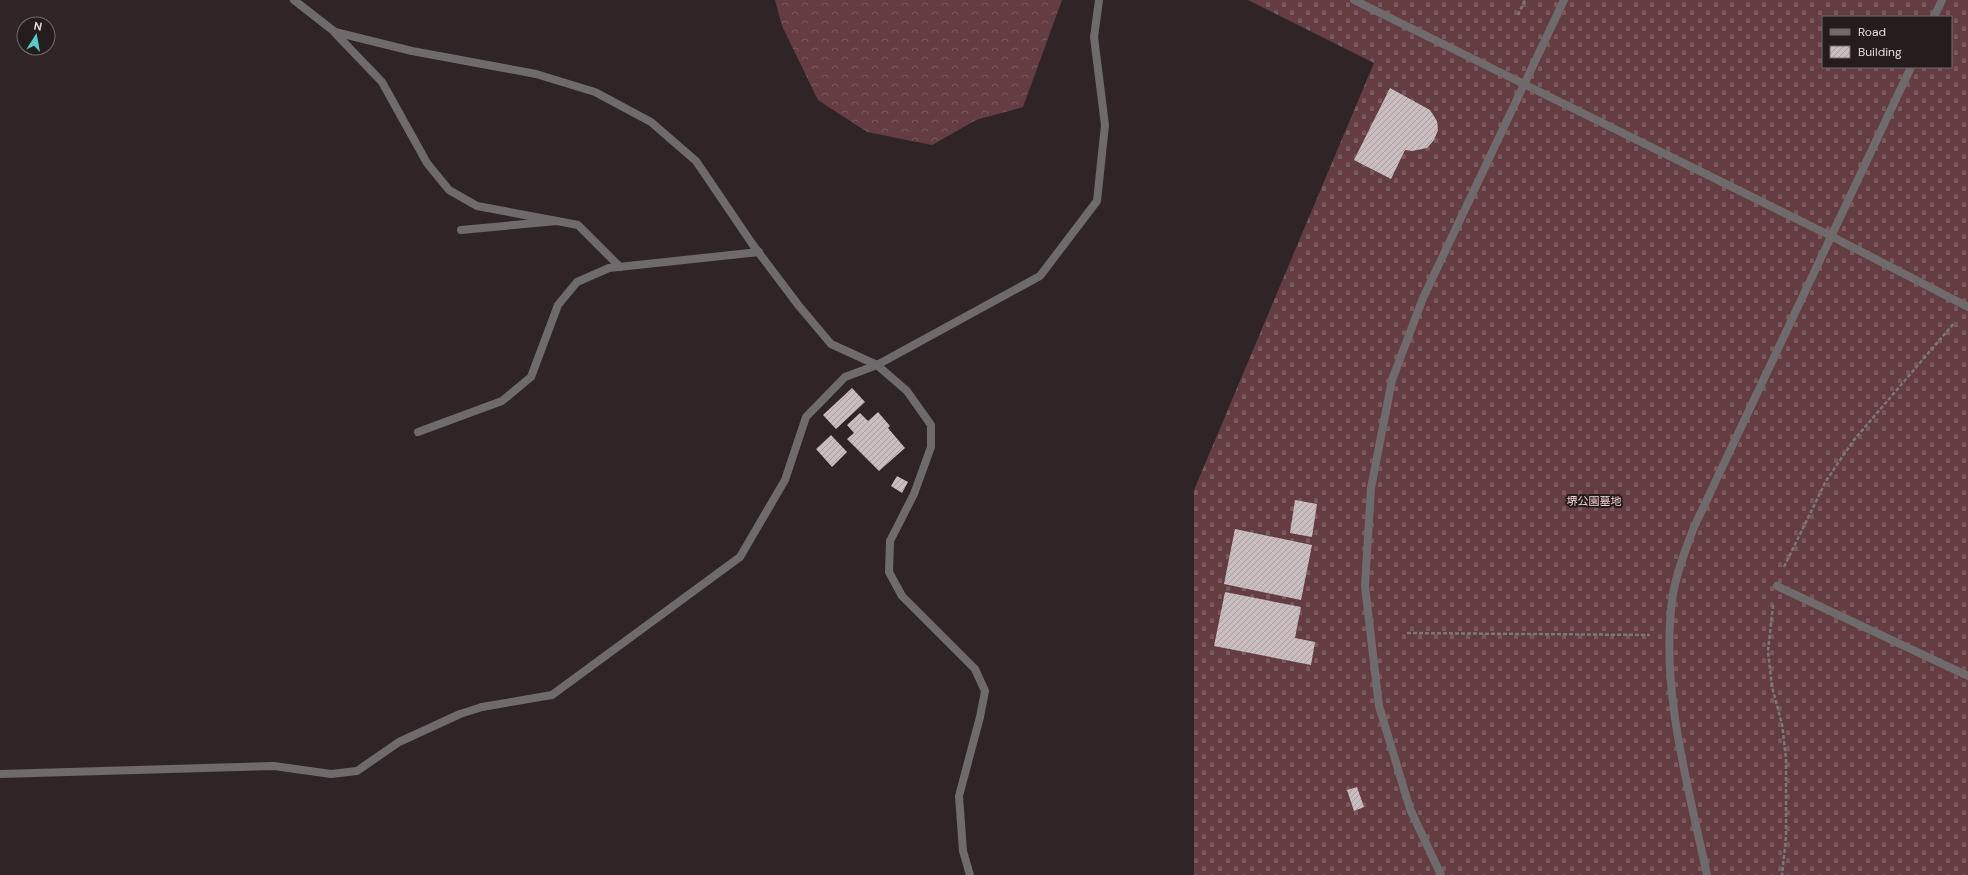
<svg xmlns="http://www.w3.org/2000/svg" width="1968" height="875" font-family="'DM Sans','Noto Sans JP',sans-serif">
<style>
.forest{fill:url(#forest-crowns)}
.cemetery{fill:url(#cemetery-stones);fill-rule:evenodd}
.building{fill:url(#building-hatch)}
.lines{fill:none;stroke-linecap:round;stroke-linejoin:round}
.path{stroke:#7d7576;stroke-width:2.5;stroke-dasharray:4 2;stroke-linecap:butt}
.service{stroke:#6f6a6b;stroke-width:8}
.minor{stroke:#6f6a6b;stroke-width:8}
.tertiary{stroke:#6f6a6b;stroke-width:8}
.labels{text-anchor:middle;stroke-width:4;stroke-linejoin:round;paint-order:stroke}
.park-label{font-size:11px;fill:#f4ced2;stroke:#251c1d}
</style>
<defs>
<pattern id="forest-crowns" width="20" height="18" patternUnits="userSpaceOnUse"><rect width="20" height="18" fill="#643d43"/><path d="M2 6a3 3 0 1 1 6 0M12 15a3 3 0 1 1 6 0" fill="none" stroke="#7a585e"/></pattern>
<pattern id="cemetery-stones" width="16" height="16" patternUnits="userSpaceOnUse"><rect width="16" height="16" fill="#643d43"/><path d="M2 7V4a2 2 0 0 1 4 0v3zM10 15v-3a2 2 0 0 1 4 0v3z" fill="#7a585e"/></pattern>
<pattern id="building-hatch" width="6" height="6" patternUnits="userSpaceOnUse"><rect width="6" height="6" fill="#cabdbf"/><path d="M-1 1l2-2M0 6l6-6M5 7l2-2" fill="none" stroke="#a89ea0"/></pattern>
</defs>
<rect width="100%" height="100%" fill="#2f2527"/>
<polygon class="forest" points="775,0 1062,0 1023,107 976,120 932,145 867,132 818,100 782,26"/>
<path class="cemetery" d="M 1248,0 L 1968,0 L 1968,875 L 1194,875 L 1194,490 L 1374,63 ZM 1823,17 L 1951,17 L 1951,67 L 1823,67 Z"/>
<g class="building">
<polygon points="1390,88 1430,110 1437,121 1438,130 1434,140 1427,148 1412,151 1405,150 1391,179 1354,160"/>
<polygon points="852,388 865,402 836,429 823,415"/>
<polygon points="878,412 890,426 888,428 905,448 879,471 847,439 854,433 847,425 860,413 868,421"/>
<polygon points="831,435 847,452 832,467 816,449"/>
<polygon points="897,476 908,482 902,493 891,486"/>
<polygon points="1295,500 1317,504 1312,537 1290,533"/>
<polygon points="1235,529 1312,545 1301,600 1224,584"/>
<polygon points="1225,592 1301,607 1295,638 1315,642 1311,665 1214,646"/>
<polygon points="1357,787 1364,807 1354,811 1347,790"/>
</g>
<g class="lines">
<g class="path">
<polyline points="1518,15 1525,0"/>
<polyline points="1784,567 1826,481 1853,441 1955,322"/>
<polyline points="1773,605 1768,651 1772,687 1782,724 1786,758 1786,837 1782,875"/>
<polyline points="1407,633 1650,635"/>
</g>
<g class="service">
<polyline points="1354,0 1831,236 1968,307"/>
<polyline points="1934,17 1942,0"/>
<polyline points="877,365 907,391 931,425 931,447 914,494 890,541 889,572 902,596 975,669 985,691 980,717 959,796 963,851 970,875"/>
<polyline points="1777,586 1968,676"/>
<polyline points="0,774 274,766 331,774 357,771 399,742 460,714 482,707"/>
<polyline points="1441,875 1410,809 1379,706 1365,586 1371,488 1392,380 1423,298 1564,0"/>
<path d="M 1707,875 C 1688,785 1659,686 1673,594 C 1677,570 1686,549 1694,527 L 1911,67"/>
</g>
<g class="minor">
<polyline points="294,0 335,32 412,51 536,74 595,92 651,122 696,161 753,245 799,306 831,344 877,365"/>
<polyline points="335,33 382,82 427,163 449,190 477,206 557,221"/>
<polyline points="461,230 557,221 578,225 620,267"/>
<polyline points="418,432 502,401 531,377 558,305 577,282 609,268 759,252"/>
<polyline points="482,707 552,695 740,557 785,480 806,417 845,377 877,365"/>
</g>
<polyline class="tertiary" points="877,365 1040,276 1097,201 1105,125 1094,37 1099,0"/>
</g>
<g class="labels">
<g class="park-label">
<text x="1594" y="505">堺公園墓地</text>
</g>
</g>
<rect x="1822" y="16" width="130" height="52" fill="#251c1d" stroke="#71696a"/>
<rect x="1830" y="29" width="20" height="6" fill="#6f6a6b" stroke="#71696a"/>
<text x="1858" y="36" font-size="12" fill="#e2dcdd">Road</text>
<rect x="1830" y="46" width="20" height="12" fill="url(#building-hatch)" stroke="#71696a"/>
<text x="1858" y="56" font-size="12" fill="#e2dcdd">Building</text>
<g transform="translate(36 36) rotate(11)"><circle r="19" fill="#251c1d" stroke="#71696a"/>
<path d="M0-3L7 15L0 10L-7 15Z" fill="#54cdc7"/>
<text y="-6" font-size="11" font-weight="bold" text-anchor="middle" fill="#e2dcdd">N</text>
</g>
</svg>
